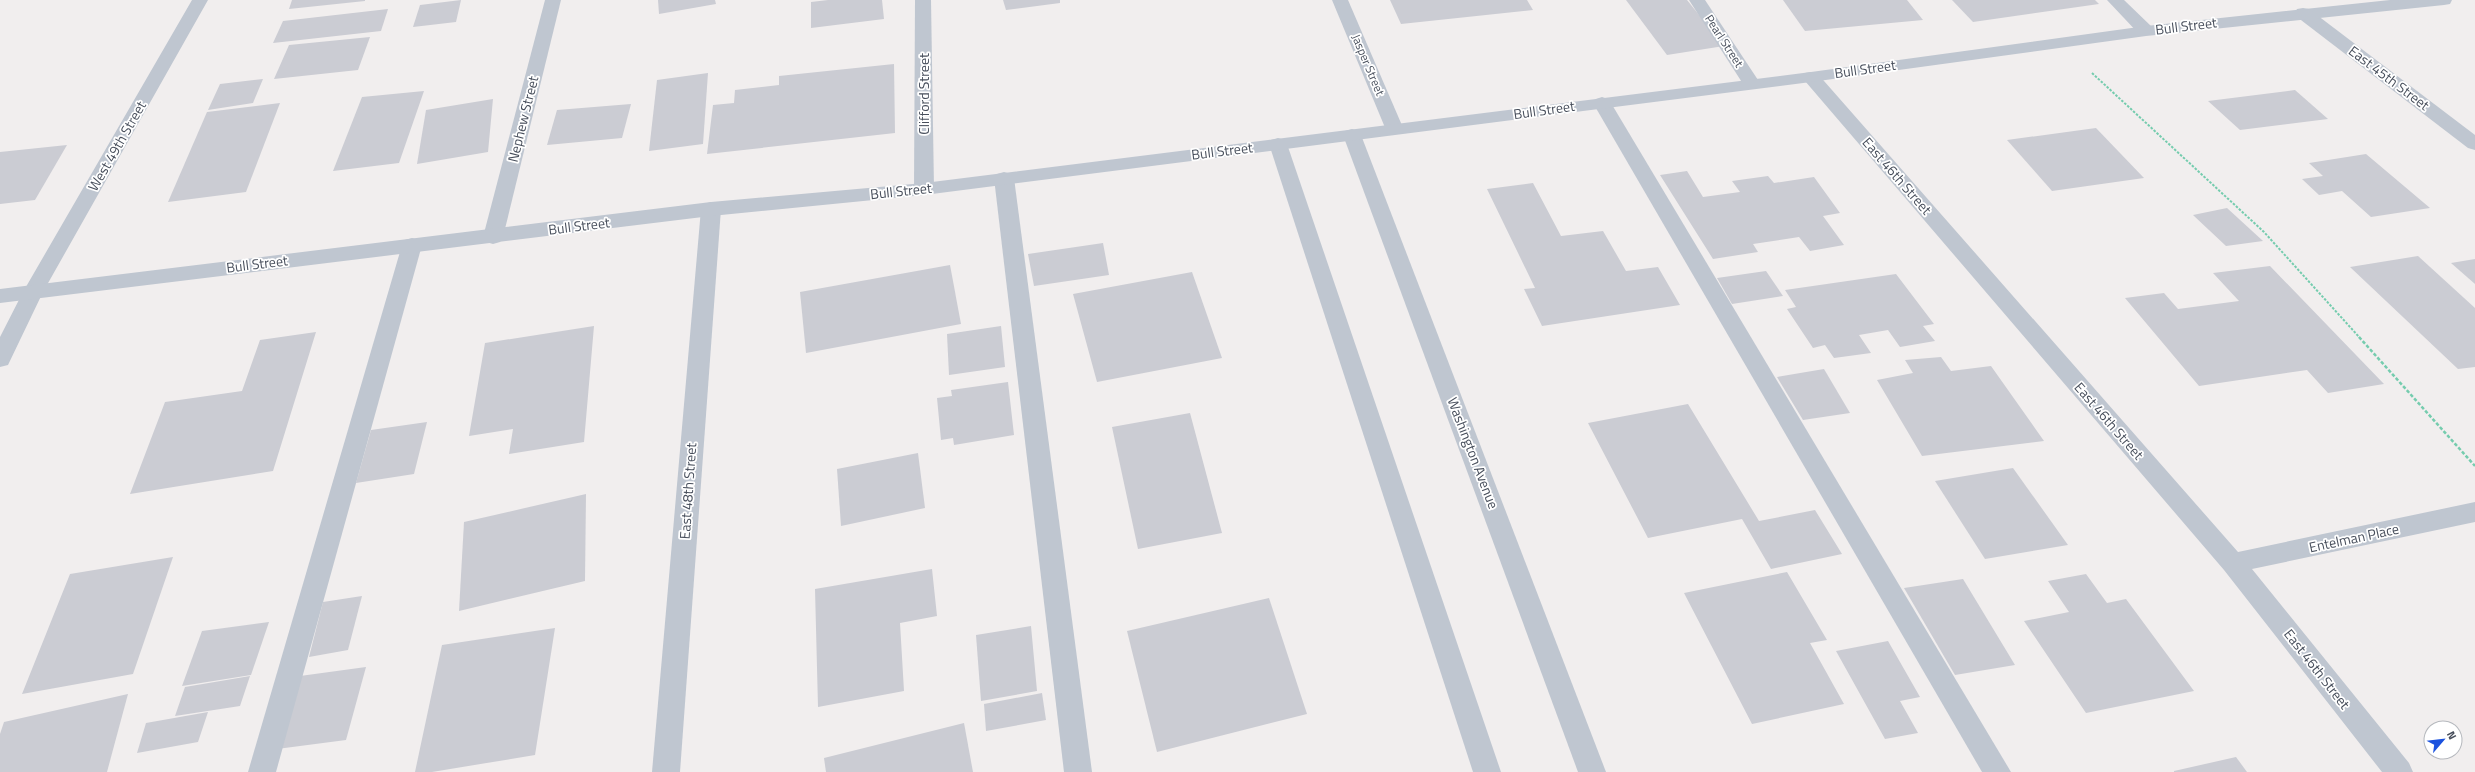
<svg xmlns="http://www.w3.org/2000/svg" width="2475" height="772" font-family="'Titillium Web',sans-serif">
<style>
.building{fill:#cbccd3}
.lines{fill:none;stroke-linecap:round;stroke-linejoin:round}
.path-far1{stroke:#75ccae;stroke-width:2;stroke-dasharray:2.5 1.5;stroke-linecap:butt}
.path{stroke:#75ccae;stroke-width:2.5;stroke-dasharray:3.5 2;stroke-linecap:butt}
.service{fill:#bfc6d0;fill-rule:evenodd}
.minor{fill:#bfc6d0;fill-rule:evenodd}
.tertiary{fill:#bfc6d0;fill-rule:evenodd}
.labels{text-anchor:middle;stroke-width:3.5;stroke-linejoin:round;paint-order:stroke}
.far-street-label{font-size:12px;fill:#474e5b;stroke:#fff}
.street-label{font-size:14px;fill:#474e5b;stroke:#fff}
</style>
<rect width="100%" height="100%" fill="#f1eeee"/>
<g class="building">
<polygon points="292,0 365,0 365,1 289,9"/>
<polygon points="461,0 456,22 413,27 420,5"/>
<polygon points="658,0 715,0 716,4 659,14"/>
<polygon points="828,0 882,0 884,19 811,28 811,2"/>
<polygon points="1003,0 1060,0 1060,3 1006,10"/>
<polygon points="1390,0 1527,0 1533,10 1401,24"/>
<polygon points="1626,0 1687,0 1724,46 1667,55"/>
<polygon points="1783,0 1907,0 1923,20 1805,31"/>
<polygon points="1952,0 2095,0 2099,4 1973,22"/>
<polygon points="388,9 381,31 273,43 283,21"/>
<polygon points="370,37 358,70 274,79 289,45"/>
<polygon points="894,64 895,133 707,154 713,105 734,103 735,90 779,85 779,76"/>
<polygon points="708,73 703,144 649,151 657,80"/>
<polygon points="263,79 253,103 208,110 220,84"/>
<polygon points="2295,90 2328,119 2240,130 2208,101"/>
<polygon points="424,91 399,163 333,171 362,97"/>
<polygon points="493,99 488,152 417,164 426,110"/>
<polygon points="280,103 246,192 168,202 207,112"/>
<polygon points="631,104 622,138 547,145 557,110"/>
<polygon points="2096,128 2144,178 2052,191 2007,140"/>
<polygon points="67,145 35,200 0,204 0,152"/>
<polygon points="2366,154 2430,208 2371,217 2342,191 2319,195 2302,179 2323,176 2309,163"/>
<polygon points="1687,171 1703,197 1740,192 1732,181 1768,176 1774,183 1814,177 1840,213 1823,216 1844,245 1810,251 1799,237 1753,244 1758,252 1713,259 1660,175"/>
<polygon points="1533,183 1561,236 1603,231 1626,271 1658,267 1680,305 1542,326 1524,289 1535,288 1487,189"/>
<polygon points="2227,208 2263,241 2226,246 2193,215"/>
<polygon points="1103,243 1109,275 1034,286 1028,254"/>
<polygon points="2418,256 2475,308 2475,367 2458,369 2350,267"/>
<polygon points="2475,259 2475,284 2451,263"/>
<polygon points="950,265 961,324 806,353 800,292"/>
<polygon points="2270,266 2384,384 2328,393 2307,370 2199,386 2125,298 2164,293 2178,309 2239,301 2213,273"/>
<polygon points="1766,271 1783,296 1732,304 1717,278"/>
<polygon points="1192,272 1222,358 1097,382 1073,294"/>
<polygon points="1896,274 1934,324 1923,326 1935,341 1900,347 1888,330 1859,335 1871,353 1834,358 1825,345 1813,348 1787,309 1796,307 1785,290"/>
<polygon points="594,326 584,442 509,454 513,429 469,436 485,343"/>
<polygon points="1001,326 1005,367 949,375 947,334"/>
<polygon points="316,332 273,471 130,494 165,402 242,391 260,340"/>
<polygon points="1941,357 1951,371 1991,366 2044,441 1922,456 1877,380 1913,373 1905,360"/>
<polygon points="1824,369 1850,413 1803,420 1777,377"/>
<polygon points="1008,382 1014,435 954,445 953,438 941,440 937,398 952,396 951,390"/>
<polygon points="1688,404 1759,521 1815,510 1842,554 1771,569 1742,519 1648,538 1588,423"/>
<polygon points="1190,413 1222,533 1138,549 1112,427"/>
<polygon points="427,422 414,474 356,483 371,430"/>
<polygon points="918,453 925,508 841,526 837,469"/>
<polygon points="2013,468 2068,545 1985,559 1935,481"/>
<polygon points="586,494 585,581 459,611 464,522"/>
<polygon points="173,557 133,674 22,694 70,574"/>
<polygon points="932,569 937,616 900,623 904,691 818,707 815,589"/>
<polygon points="1787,572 1827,640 1810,643 1844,704 1752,724 1684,593"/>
<polygon points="2086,574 2107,603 2126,599 2194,691 2086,713 2024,621 2069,612 2048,581"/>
<polygon points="1963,579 2015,665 1955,675 1904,588"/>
<polygon points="362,596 348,650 309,657 323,602"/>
<polygon points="1269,598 1307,714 1157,752 1127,631"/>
<polygon points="269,622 251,675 182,686 202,631"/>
<polygon points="1031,626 1037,691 981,701 976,635"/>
<polygon points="555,628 535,755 432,772 415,772 442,645"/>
<polygon points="1888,641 1920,697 1900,701 1918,733 1885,739 1836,651"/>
<polygon points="366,667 346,740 277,749 300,676"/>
<polygon points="250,676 240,706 175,716 185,687"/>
<polygon points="1042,693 1046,720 986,731 984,704"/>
<polygon points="128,694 107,772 0,772 0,734 4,722"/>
<polygon points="208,712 198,742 137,753 146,723"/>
<polygon points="964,723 973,772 826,772 824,758"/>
<polygon points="2236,757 2247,772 2174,772 2174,771"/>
</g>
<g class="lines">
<polyline class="path-far1" points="2092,73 2264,232 2360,338"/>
<polyline class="path" points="2359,337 2475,466"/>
<g class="service">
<polygon points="1602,97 1608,99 1611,103 2011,772 1982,772 1593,103 1596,99"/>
<polygon points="1004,172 1011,174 1014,178 1092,772 1064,772 994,178 997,174"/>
<polygon points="412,238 419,240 422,245 276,772 248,772 402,245 405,240"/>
</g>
<g class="minor">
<polygon points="192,0 208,0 43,292 8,365 0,367 0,337 23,292"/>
<polygon points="545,0 561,0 503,237 500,242 493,244 486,242 483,237"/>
<polygon points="915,0 931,0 934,189 931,193 924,195 917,193 914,189"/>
<polygon points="1332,0 1348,0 1404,130 1402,134 1388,134 1386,130"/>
<polygon points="1689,0 1705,0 1760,83 1757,87 1745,87"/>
<polygon points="2107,0 2124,0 2152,27 2155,31 2152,35 2140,35"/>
<polygon points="2303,8 2309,9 2475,135 2475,150 2468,148 2297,17 2295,13 2297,9"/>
<polygon points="1811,72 1817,73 2238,552 2475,502 2475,522 2252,569 2409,763 2413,772 2382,772 2224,570 1805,81 1802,77 1805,73"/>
<polygon points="1352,129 1359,131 1361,135 1606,772 1578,772 1343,135 1345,131"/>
<polygon points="1278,138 1285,140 1287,144 1501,772 1473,772 1269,144 1271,140"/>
<polygon points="711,202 718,204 721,209 680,772 652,772 701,209 704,204"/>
</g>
<polygon class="tertiary" points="2390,0 2452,0 2450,4 2444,5 2146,36 1811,82 924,195 711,216 0,303 0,289 711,202 924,183 1811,72 2146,26"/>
</g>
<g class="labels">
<g class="far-street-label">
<text transform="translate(1724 41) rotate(57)" y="4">Pearl Street</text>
<text transform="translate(1368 65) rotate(67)" y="4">Jasper Street</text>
</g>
<g class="street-label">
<text transform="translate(2186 26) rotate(-7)" y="5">Bull Street</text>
<text transform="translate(1865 69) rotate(-8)" y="5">Bull Street</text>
<text transform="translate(2389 78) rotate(37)" y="5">East 45th Street</text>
<text transform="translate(924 94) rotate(-90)" y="5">Clifford Street</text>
<text transform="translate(1544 110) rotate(-8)" y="5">Bull Street</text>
<text transform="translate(523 119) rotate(-76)" y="5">Nephew Street</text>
<text transform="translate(117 146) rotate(-60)" y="5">West 49th Street</text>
<text transform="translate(1222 151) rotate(-7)" y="5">Bull Street</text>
<text transform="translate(1897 176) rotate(49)" y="5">East 46th Street</text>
<text transform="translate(901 191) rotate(-6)" y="5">Bull Street</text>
<text transform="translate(579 226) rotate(-7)" y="5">Bull Street</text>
<text transform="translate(257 264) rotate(-7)" y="5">Bull Street</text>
<text transform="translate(2109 421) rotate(49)" y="5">East 46th Street</text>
<text transform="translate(1473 453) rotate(69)" y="5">Washington Avenue</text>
<text transform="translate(688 491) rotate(-86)" y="5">East 48th Street</text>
<text transform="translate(2354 538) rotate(-12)" y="5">Entelman Place</text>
<text transform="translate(2317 669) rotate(52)" y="5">East 46th Street</text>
</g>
</g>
<g transform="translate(2443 740) rotate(62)"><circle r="19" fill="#ffffff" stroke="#b5b8bd"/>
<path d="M0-3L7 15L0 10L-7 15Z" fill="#1b52de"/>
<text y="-6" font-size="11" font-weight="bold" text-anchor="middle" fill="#474e5b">N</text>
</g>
</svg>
